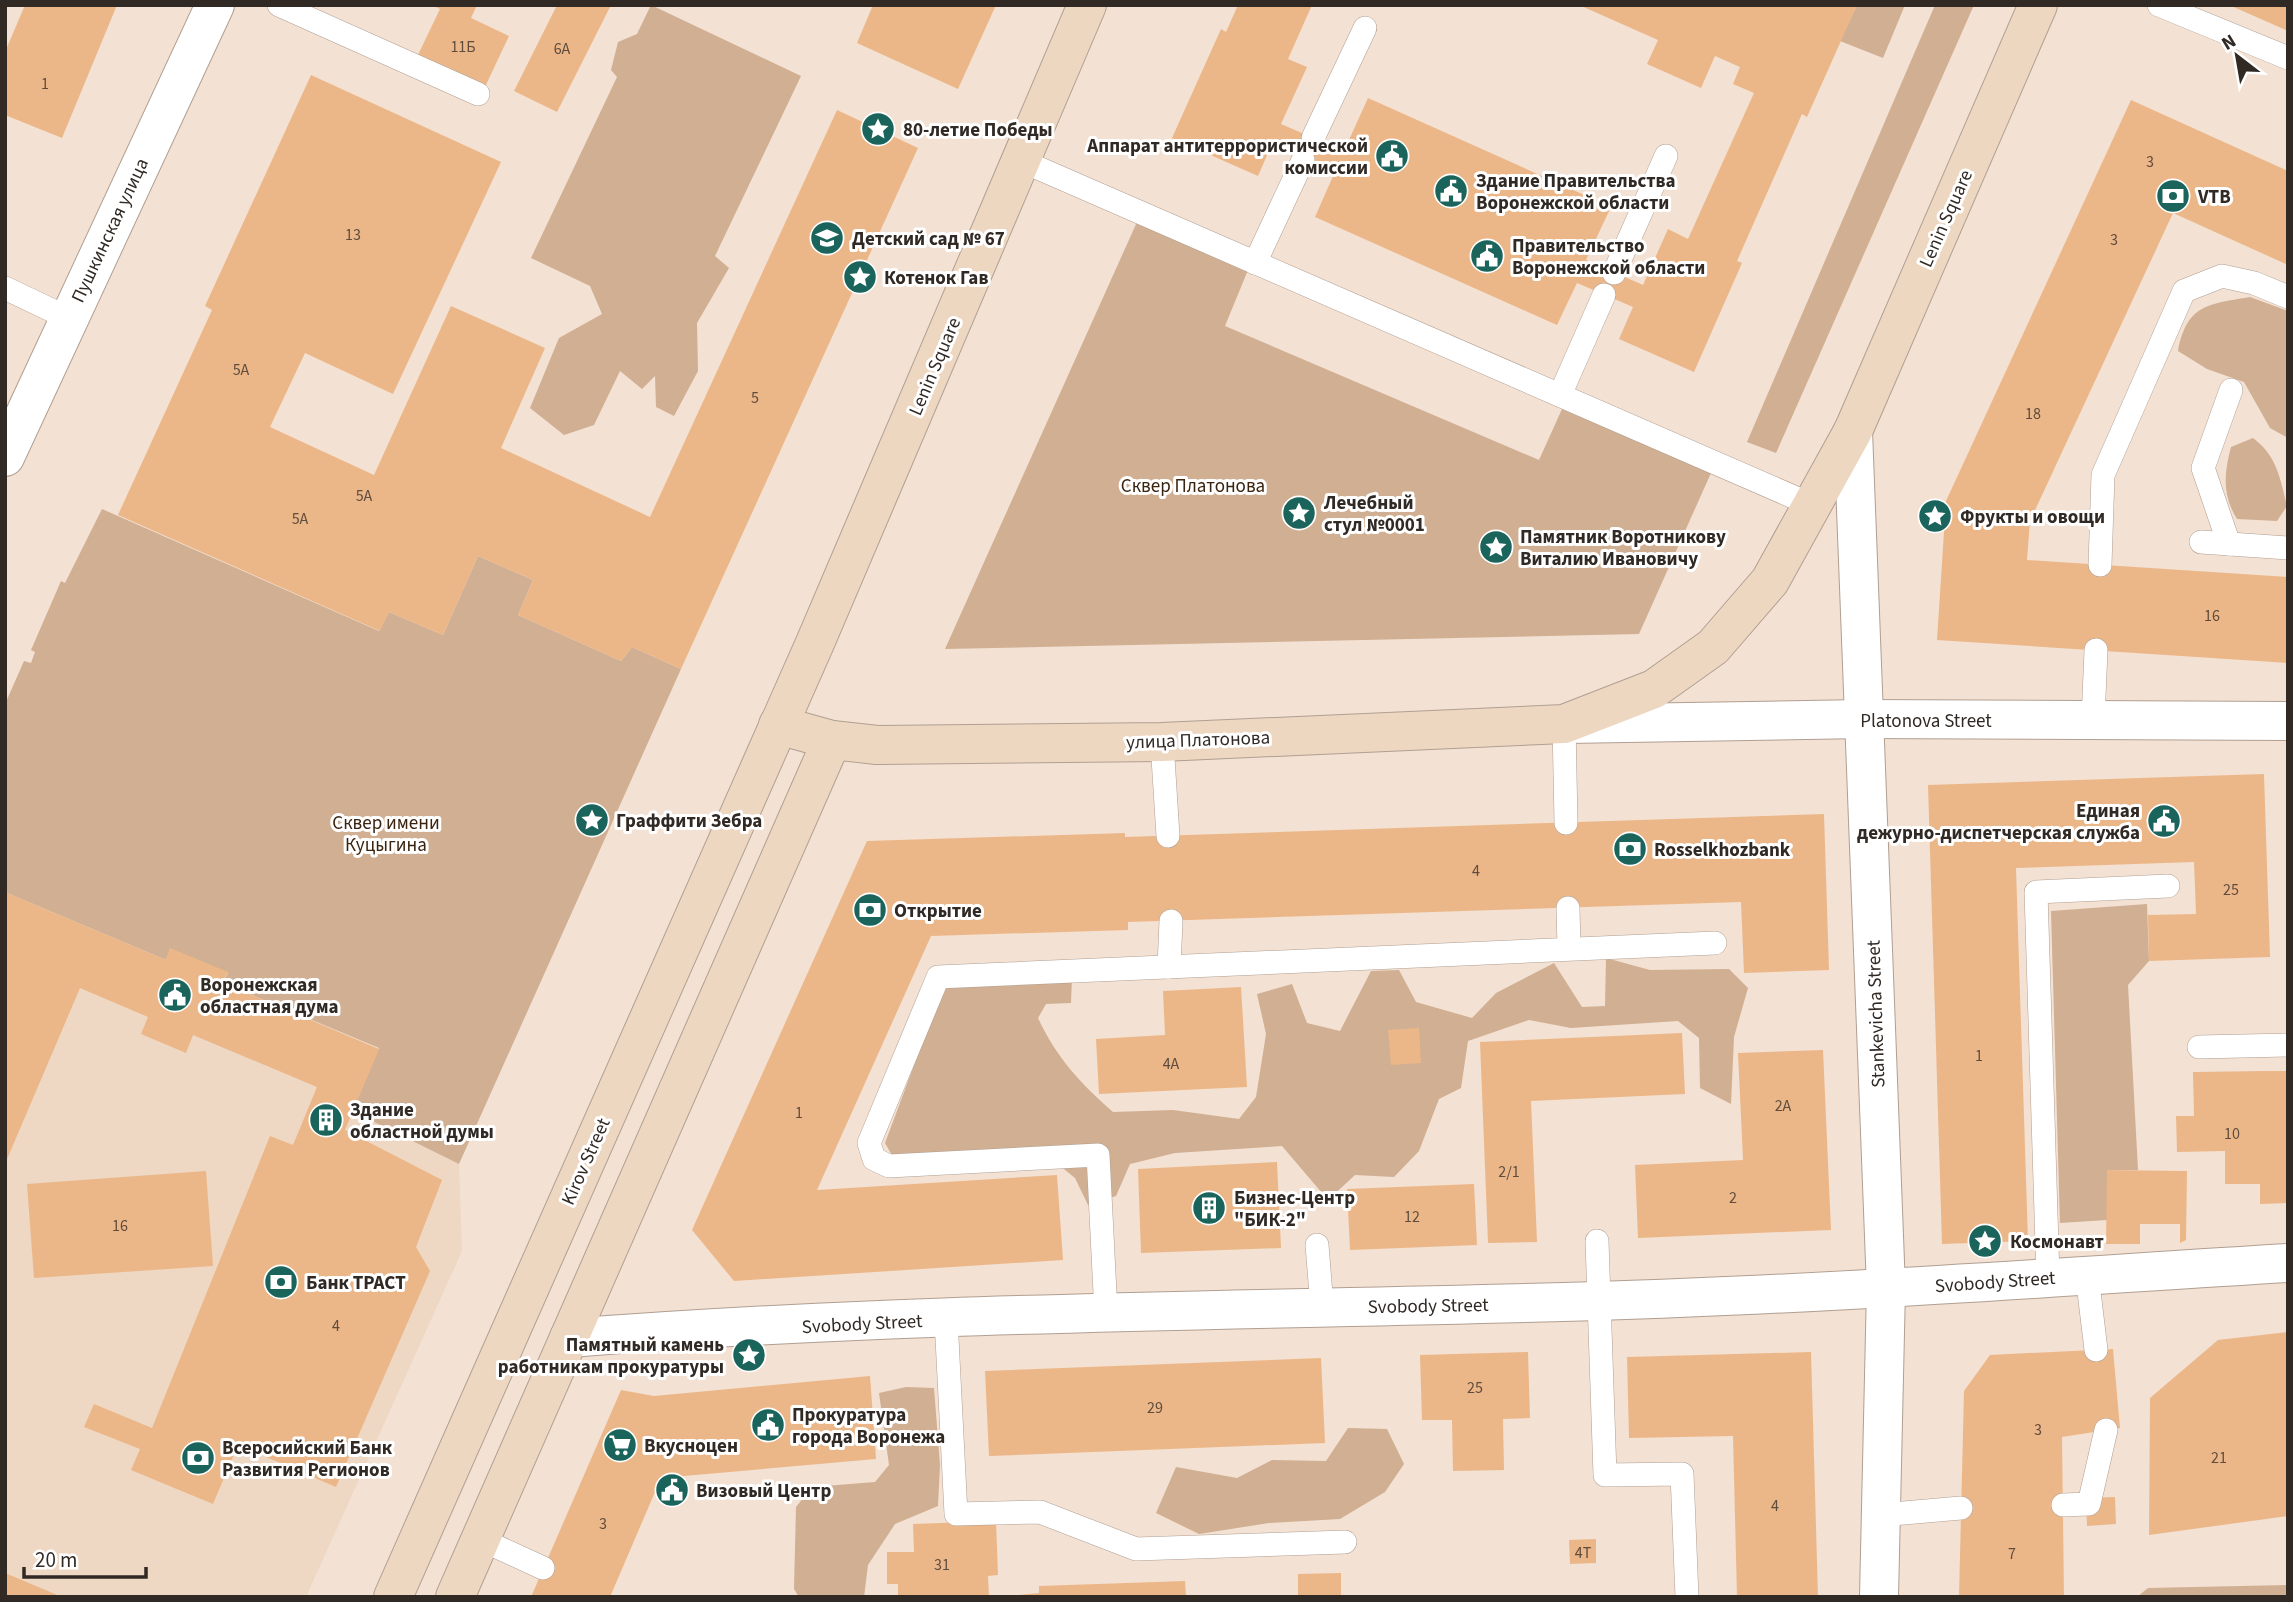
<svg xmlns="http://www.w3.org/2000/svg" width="2293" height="1602" font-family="'Source Sans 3',sans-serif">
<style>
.built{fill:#eed7c3}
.green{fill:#d1af92}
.building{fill:#ecb788}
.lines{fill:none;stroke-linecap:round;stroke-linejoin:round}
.service-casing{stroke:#b09f92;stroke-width:24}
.minor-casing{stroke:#b09f92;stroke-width:40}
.tertiary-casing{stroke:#b09f92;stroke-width:40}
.secondary-casing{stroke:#b09f92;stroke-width:40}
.service{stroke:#fff;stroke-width:23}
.minor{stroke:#fff;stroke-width:38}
.tertiary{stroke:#fff;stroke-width:38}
.secondary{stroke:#edd7c1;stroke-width:38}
.labels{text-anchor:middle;stroke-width:6;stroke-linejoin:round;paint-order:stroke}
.number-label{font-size:16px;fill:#5f4c3d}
.poi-label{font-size:19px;font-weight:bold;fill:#302924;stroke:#fff;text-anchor:start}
.street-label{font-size:19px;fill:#302924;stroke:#fff}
.park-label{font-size:19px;fill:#3a240f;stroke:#fff}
</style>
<rect width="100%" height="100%" fill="#f3e1d3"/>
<polygon class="built" points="5,894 165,960 170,948 228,972 224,983 379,1049 353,1111 459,1164 462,1251 306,1597 5,1597"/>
<g class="green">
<polygon points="651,5 801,76 715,256 729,268 697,323 698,371 674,416 656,407 655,376 642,389 620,371 594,425 564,435 530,408 559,338 602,314 590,286 531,258 617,77 611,70 618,42 637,34"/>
<polygon points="1857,5 1905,5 1883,58 1840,41"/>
<polygon points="1935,5 1974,5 1776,453 1747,442"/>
<polygon points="1137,222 1248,270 1225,326 1539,460 1562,409 1711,473 1639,634 945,649"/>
<path d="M 2250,297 L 2288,311 L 2288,438 L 2270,428 L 2244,382 L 2207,369 L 2178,351 C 2187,304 2209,304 2250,297 Z"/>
<path d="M 2253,438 C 2277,456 2280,478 2287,506 L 2277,521 L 2237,519 C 2222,495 2224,473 2231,447 Z"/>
<polygon points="102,509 379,631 389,612 443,635 478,556 533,580 518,615 621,661 632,647 681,669 459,1164 352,1111 379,1048 223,983 228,973 170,949 166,960 7,893 5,896 5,704 24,661 31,663 35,652 31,650 61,581 65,583"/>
<polygon points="2147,904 2149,961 2128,985 2138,1170 2107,1170 2107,1220 2060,1223 2051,911"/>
<path d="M 1606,958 L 1650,970 L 1729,969 L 1748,988 L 1734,1037 L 1731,1104 L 1700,1088 L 1699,1038 L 1678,1021 L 1571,1028 L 1529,1020 L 1468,1041 L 1461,1088 L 1439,1099 L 1419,1151 L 1394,1177 L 1355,1175 L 1328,1200 L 1282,1146 L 1175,1153 L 1130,1164 L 1116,1196 L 1088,1205 L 1075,1178 L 1043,1152 L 893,1157 L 885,1143 L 944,985 L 1072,978 L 1071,1003 L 1046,1004 L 1038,1018 C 1056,1057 1081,1084 1113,1112 L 1173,1110 L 1239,1119 L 1256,1097 L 1266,1034 L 1257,994 L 1292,984 L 1307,1023 L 1340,1031 L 1371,971 L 1399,970 L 1416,1002 L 1472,1018 L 1496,993 L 1554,963 L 1582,1007 L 1605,1006 Z"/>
<polygon points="906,1387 934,1388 940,1465 938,1506 895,1524 868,1565 864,1597 799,1597 794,1589 796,1507 812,1487 875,1482 889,1465 879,1393"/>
<polygon points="1348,1428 1387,1429 1404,1464 1385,1492 1340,1519 1269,1523 1199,1534 1156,1513 1176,1467 1237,1478 1272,1460 1326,1461"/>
<polygon points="2288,1585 2288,1597 2137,1597 2148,1588"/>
</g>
<g class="building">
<polygon points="25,5 117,5 62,138 5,115 5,52"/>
<polygon points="432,5 477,5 471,18 509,36 484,89 417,57 440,9"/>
<polygon points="557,5 611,5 557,112 514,91"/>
<polygon points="873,5 996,5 958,89 857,43"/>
<polygon points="1238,5 1312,5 1288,59 1307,67 1281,124 1344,151 1368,98 1611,207 1586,260 1643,285 1668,229 1688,239 1754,93 1733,84 1740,67 1715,56 1701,88 1647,64 1658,40 1579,5 1857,5 1807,117 1802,114 1737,261 1742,263 1694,372 1619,339 1633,307 1577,283 1557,325 1315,217 1334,174 1271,146 1258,176 1172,138 1221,29 1226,32"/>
<polygon points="2229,5 2288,5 2288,31"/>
<polygon points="311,75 501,162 393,394 305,353 270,427 374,475 451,306 545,348 501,448 650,517 837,110 918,148 681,669 632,647 621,661 518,615 533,580 478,556 443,635 389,612 380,631 118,515 212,310 205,306"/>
<polygon points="2131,100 2288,171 2288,265 2173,213 2030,521 2027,560 2288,577 2288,663 1937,640 1946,501"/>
<polygon points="2264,774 2270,957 2149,961 2148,915 2196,914 2194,862 2016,868 2028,1241 1942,1244 1928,785"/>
<polygon points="1824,814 1829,970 1744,973 1741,902 1128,922 1128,930 931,936 817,1190 1057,1175 1063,1260 734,1281 692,1230 867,841 1125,833 1125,837"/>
<polygon points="7,893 166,960 170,948 228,972 223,983 379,1049 345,1130 442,1180 416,1247 430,1271 336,1487 238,1445 213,1504 131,1470 140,1449 84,1427 94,1404 152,1428 270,1136 293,1145 317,1087 193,1035 186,1053 141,1034 148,1017 80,988 5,1164"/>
<polygon points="1241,987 1247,1087 1099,1094 1096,1039 1165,1035 1163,991"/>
<polygon points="1419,1028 1421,1063 1391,1065 1388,1030"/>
<polygon points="1682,1033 1685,1094 1531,1101 1537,1242 1488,1243 1480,1042"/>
<polygon points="1823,1050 1831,1230 1638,1238 1635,1165 1743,1160 1738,1053"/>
<polygon points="2266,1071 2288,1071 2288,1203 2260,1204 2260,1184 2225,1184 2225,1151 2177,1152 2176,1116 2194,1116 2193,1072"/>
<polygon points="1277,1162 1281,1248 1141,1253 1138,1169"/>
<polygon points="2107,1170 2187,1171 2186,1240 2180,1243 2180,1224 2140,1224 2140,1244 2106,1244"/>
<polygon points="206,1171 213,1266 34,1278 27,1184"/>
<polygon points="1474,1184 1477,1245 1350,1250 1347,1189"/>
<polygon points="2288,1332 2288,1516 2149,1535 2150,1398 2218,1340"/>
<polygon points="2113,1349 2120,1428 2062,1437 2064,1597 1959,1597 1964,1391 1990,1355"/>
<polygon points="1528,1352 1530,1418 1503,1419 1504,1470 1453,1471 1452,1420 1422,1420 1420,1355"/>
<polygon points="1811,1352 1818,1597 1737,1597 1733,1436 1629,1438 1627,1357"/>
<polygon points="1321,1358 1325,1443 989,1456 985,1371"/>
<polygon points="870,1376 876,1459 661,1478 610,1597 531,1597 621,1390 654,1396"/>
<polygon points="2115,1497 2116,1524 2087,1526 2086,1498"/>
<polygon points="996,1521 998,1575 988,1576 989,1597 898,1597 898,1584 887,1584 887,1552 914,1552 913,1524"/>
<polygon points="1596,1539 1596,1563 1570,1564 1569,1540"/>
<polygon points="5,1573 48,1591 62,1597 5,1597"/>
<polygon points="1341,1573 1341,1597 1298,1597 1298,1574"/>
<polygon points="1185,1581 1186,1597 999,1597 1039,1593 1039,1586"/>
</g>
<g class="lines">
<g class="service-casing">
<g id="service">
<polyline points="279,5 478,94"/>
<polyline points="2159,5 2288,58"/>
<polyline points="1313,138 1365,28"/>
<polyline points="1022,161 1812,505"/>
<polyline points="1255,263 1303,160"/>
<polyline points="1614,273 1666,156"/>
<polyline points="5,288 68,318"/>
<polyline points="1560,395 1604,295"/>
<polyline points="2201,542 2288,548"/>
<polyline points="2229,544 2203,468 2231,390"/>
<polyline points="2100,565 2103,475 2184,291 2222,276 2254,283 2288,297"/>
<polyline points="2093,720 2096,650"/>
<polyline points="1564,724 1566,823"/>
<polyline points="1162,742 1168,836"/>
<polyline points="1568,908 1569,948"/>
<polyline points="1169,967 1171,921"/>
<polyline points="2199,1047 2288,1045"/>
<polyline points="1597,1241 1605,1475 1682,1474 1687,1597"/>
<polyline points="1317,1245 1322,1307"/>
<polyline points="2087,1275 2096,1350"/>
<polyline points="2048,1278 2036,892 2168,886"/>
<polyline points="1106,1313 1098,1155 889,1166 874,1159 869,1143 938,977 1715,943"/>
<polyline points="946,1319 956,1514 1040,1512 1136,1549 1345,1542"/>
<polyline points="2063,1505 2089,1504 2106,1430"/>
<polyline points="1881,1515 1961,1508"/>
<polyline points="480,1539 543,1568"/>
</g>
</g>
<g class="minor-casing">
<path id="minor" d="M 569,1338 C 911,1311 1254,1311 1597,1301 C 1827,1294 2058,1277 2288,1263"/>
</g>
<g class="tertiary-casing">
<g id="tertiary">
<polyline points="1853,431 1886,1288 1879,1597"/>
<polyline points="5,457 215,5"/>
<polyline points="1565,724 1863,719 2288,721"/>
</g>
</g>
<g class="secondary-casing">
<g id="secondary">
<polyline points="778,725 832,740 877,745 1162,742 1564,724 1654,689 1713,647 1770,581 1853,431 2038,5"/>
<polyline points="393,1597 815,643 1087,5"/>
<polyline points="455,1597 832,740"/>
</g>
</g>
<use href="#service" class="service"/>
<use href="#minor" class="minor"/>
<use href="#tertiary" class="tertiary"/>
<use href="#secondary" class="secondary"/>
</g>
<defs>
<g id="sight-disc" transform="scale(1.75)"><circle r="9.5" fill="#1a645b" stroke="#fff"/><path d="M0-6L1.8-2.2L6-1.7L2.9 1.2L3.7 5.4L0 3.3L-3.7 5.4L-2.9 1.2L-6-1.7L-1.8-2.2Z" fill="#fff"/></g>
<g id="civic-disc" transform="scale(1.75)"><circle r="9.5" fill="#1a645b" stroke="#fff"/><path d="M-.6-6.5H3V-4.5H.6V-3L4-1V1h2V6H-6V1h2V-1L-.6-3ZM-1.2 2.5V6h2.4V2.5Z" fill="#fff"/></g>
<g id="bank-disc" transform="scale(1.75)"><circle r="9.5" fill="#1a645b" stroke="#fff"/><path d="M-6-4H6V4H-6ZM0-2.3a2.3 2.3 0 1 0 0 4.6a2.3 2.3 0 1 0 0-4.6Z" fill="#fff"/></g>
<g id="school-disc" transform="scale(1.75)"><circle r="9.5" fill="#1a645b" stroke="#fff"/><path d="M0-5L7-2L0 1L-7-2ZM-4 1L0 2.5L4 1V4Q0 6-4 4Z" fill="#fff"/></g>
<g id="building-disc" transform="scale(1.75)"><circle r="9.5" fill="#1a645b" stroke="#fff"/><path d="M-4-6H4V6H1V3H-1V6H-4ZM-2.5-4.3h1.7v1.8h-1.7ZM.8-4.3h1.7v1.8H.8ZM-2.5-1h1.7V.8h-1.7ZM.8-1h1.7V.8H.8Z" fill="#fff"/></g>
<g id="supermarket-disc" transform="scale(1.75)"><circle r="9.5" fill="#1a645b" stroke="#fff"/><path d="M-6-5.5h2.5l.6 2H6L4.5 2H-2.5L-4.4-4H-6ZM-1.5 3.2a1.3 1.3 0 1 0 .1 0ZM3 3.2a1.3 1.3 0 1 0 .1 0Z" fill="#fff"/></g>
</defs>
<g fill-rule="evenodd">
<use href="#sight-disc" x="878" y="129"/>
<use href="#civic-disc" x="1392" y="156"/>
<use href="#civic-disc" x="1451" y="191"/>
<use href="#bank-disc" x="2173" y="196"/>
<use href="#school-disc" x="827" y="238"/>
<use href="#civic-disc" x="1487" y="256"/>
<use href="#sight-disc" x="860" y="277"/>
<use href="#sight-disc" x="1299" y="513"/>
<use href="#sight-disc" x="1935" y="516"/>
<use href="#sight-disc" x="1496" y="547"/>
<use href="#sight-disc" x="592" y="820"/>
<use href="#civic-disc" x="2164" y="821"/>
<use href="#bank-disc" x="1630" y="849"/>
<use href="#bank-disc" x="870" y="910"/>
<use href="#civic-disc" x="175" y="995"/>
<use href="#building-disc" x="326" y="1120"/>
<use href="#building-disc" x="1209" y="1208"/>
<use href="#sight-disc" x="1985" y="1241"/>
<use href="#bank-disc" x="281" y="1282"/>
<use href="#sight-disc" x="749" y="1355"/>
<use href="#civic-disc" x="768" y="1425"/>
<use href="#supermarket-disc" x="620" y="1445"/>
<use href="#bank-disc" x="198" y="1458"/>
<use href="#civic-disc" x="672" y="1490"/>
</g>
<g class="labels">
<g class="number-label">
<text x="463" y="52">11Б</text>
<text x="562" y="54">6А</text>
<text x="45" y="89">1</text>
<text x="2150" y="167">3</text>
<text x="353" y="240">13</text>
<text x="2114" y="245">3</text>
<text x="241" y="375">5А</text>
<text x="755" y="403">5</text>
<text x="2033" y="419">18</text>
<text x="364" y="501">5А</text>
<text x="300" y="524">5А</text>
<text x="2212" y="621">16</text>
<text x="1476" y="876">4</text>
<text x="2231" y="895">25</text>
<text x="1979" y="1061">1</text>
<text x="1171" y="1069">4А</text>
<text x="1783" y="1111">2А</text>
<text x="799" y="1118">1</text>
<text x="2232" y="1139">10</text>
<text x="1509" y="1177">2/1</text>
<text x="1733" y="1203">2</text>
<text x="1412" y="1222">12</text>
<text x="120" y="1231">16</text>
<text x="336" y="1331">4</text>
<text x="1475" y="1393">25</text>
<text x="1155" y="1413">29</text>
<text x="2038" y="1435">3</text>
<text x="2219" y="1463">21</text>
<text x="1775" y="1511">4</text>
<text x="603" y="1529">3</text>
<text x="1583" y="1558">4Т</text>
<text x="2012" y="1559">7</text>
<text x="942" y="1570">31</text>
</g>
<g class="poi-label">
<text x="903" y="136">80-летие Победы</text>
<text x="1368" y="152" text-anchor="end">Аппарат антитеррористической<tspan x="1368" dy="22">комиссии</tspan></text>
<text x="1476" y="187">Здание Правительства<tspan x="1476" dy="22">Воронежской области</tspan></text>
<text x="2198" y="203">VTB</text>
<text x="852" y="245">Детский сад № 67</text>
<text x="1512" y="252">Правительство<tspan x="1512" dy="22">Воронежской области</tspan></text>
<text x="884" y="284">Котенок Гав</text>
<text x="1324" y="509">Лечебный<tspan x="1324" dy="22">стул №0001</tspan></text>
<text x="1960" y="523">Фрукты и овощи</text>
<text x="1520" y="543">Памятник Воротникову<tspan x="1520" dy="22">Виталию Ивановичу</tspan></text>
<text x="2140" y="817" text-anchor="end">Единая<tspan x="2140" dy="22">дежурно-диспетчерская служба</tspan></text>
<text x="616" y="827">Граффити Зебра</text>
<text x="1654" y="856">Rosselkhozbank</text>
<text x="894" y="917">Открытие</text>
<text x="200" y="991">Воронежская<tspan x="200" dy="22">областная дума</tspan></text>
<text x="350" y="1116">Здание<tspan x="350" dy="22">областной думы</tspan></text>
<text x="1234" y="1204">Бизнес-Центр<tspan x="1234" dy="22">"БИК-2"</tspan></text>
<text x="2010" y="1248">Космонавт</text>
<text x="306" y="1289">Банк ТРАСТ</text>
<text x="724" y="1351" text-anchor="end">Памятный камень<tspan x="724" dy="22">работникам прокуратуры</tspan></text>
<text x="792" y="1421">Прокуратура<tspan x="792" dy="22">города Воронежа</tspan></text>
<text x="644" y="1452">Вкусноцен</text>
<text x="222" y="1454">Всеросийский Банк<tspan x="222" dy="22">Развития Регионов</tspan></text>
<text x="696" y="1497">Визовый Центр</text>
</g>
<g class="street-label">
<text transform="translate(1945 218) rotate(-66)" y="7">Lenin Square</text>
<text transform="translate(109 230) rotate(-65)" y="7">Пушкинская улица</text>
<text transform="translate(934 366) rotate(-67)" y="7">Lenin Square</text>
<text x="1926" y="727">Platonova Street</text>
<text transform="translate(1198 739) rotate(-2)" y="7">улица Платонова</text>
<text transform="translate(1875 1014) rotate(-92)" y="7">Stankevicha Street</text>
<text transform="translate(585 1161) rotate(-66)" y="7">Kirov Street</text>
<text transform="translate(1995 1281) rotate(-4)" y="7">Svobody Street</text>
<text transform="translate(1428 1305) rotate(-1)" y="7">Svobody Street</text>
<text transform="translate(862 1323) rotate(-3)" y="7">Svobody Street</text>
</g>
<g class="park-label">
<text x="1193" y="492">Сквер Платонова</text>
<text x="386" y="829">Сквер имени<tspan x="386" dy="22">Куцыгина</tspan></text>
</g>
</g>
<rect width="2293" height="1602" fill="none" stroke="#302924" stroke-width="14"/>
<g transform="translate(2237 56) rotate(329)" stroke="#ffffff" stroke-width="5" paint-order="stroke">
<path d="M0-5L12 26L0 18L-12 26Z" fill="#302924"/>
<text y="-10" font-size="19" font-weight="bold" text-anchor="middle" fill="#302924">N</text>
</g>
<path d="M24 1567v10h122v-10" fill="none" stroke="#302924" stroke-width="3.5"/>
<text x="35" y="1567" font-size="21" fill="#302924" stroke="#ffffff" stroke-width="5" paint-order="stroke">20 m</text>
</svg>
